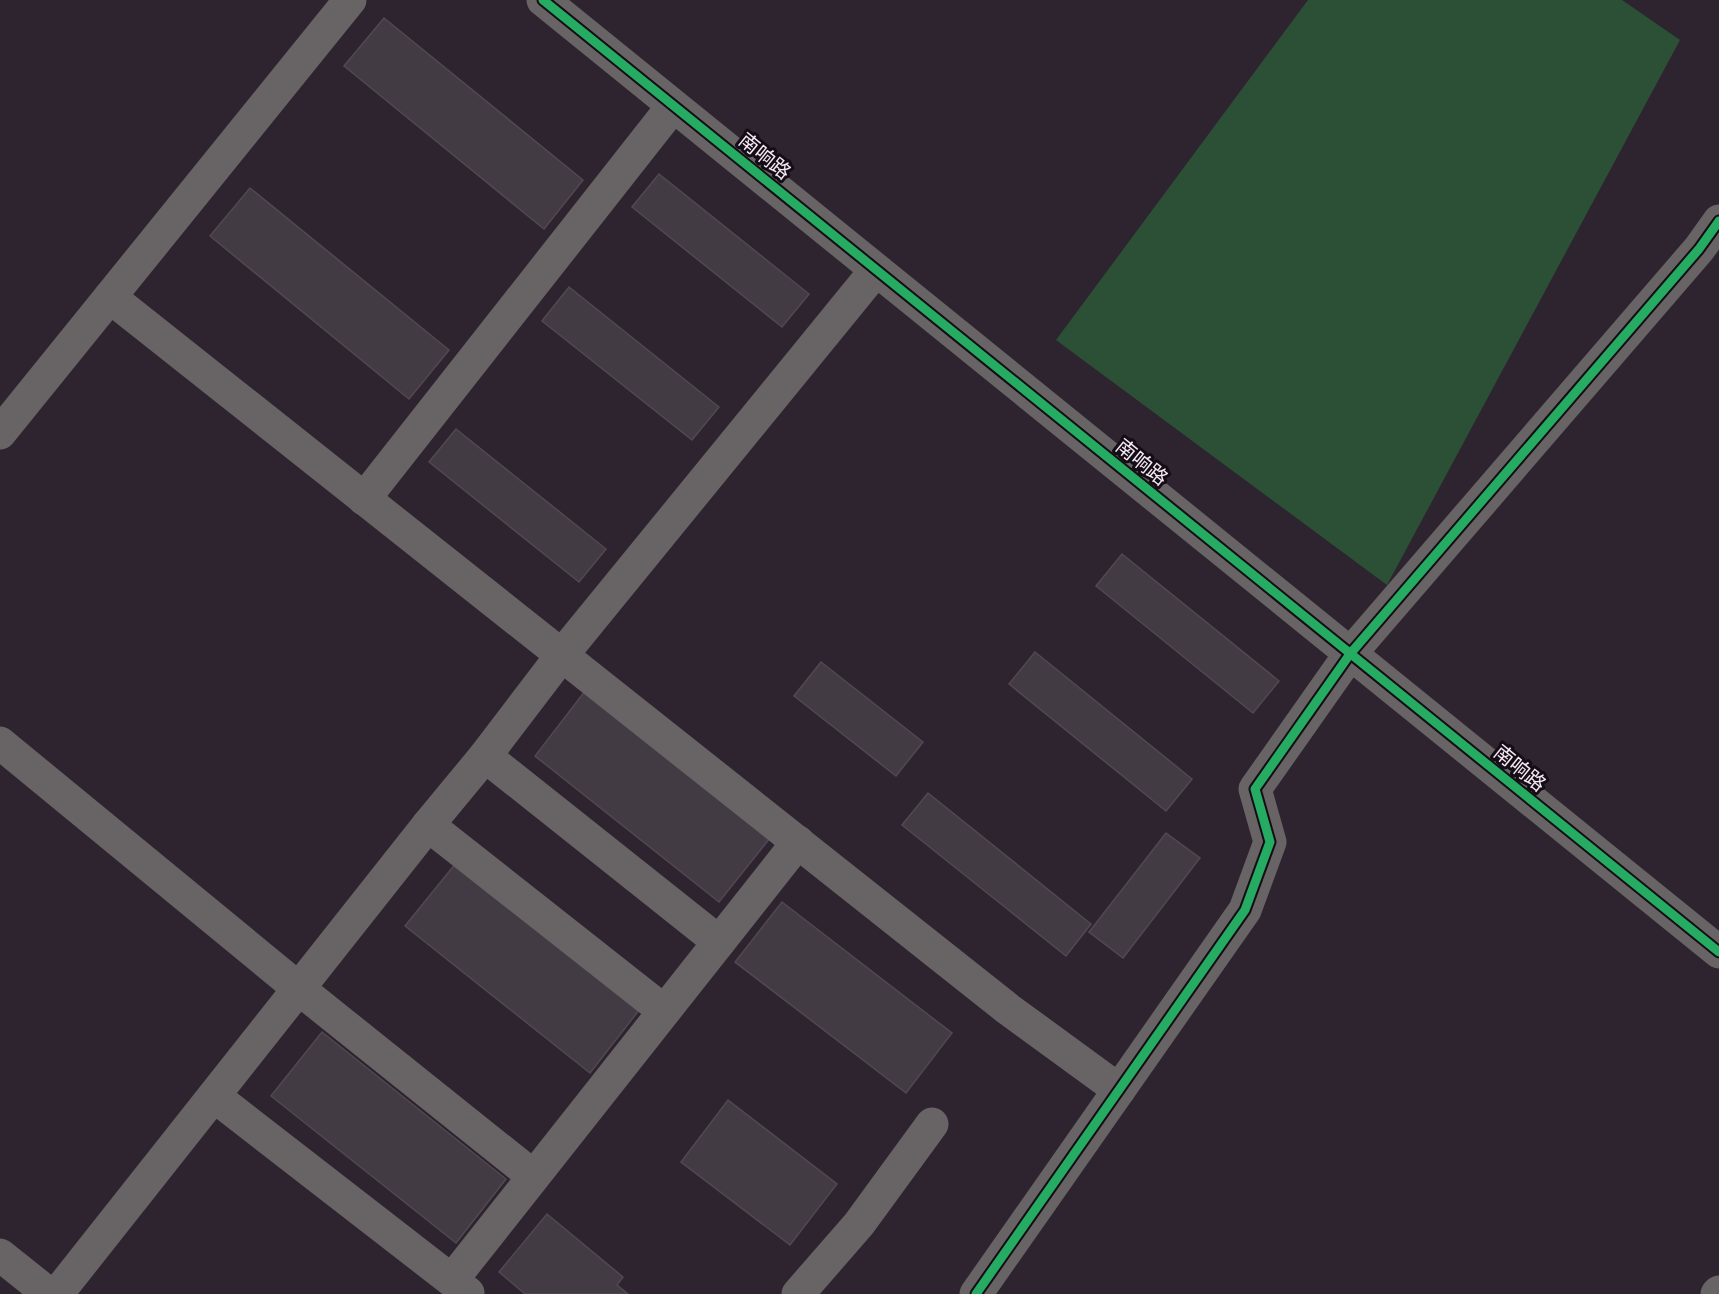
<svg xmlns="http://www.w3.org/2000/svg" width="1719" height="1294" font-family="'Fira Sans Condensed','Noto Sans SC',sans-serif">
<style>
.green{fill:#2c5036}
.building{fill:#433b44;stroke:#514852;stroke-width:1.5}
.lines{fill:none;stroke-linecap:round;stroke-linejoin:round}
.minor{stroke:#686365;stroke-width:33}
.tertiary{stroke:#686365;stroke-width:33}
.cycleway-casing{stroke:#150d15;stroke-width:13}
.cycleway{stroke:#26ab63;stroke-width:9}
.labels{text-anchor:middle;stroke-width:6;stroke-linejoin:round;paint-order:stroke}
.street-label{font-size:20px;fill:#f5e9f5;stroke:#150d15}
</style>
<rect width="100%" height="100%" fill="#2e242f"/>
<polygon class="green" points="1308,0 1622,0 1680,40 1387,585 1056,340"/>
<g class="building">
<polygon points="384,18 583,180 544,229 344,66"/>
<polygon points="659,174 809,294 782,327 632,207"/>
<polygon points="250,188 449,350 409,399 210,236"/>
<polygon points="569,287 719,407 692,440 542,321"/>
<polygon points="456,429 606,549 579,582 429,462"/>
<polygon points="1122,554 1279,681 1253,713 1096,586"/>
<polygon points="1035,652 1192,779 1166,811 1009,684"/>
<polygon points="821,662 923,742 896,776 794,696"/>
<polygon points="585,691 770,838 719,902 535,756"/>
<polygon points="928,793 1091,924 1066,956 902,825"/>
<polygon points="1166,833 1200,858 1123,958 1089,932"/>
<polygon points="456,863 640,1009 590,1073 405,926"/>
<polygon points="782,902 952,1033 906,1093 735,962"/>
<polygon points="322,1032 506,1179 456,1243 271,1096"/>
<polygon points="728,1100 837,1184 790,1245 681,1162"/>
<polygon points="547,1214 623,1277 617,1285 628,1294 525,1294 499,1272"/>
</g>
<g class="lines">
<g class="minor">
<polyline points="110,297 1008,1009 1119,1090"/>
<polyline points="0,433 350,0"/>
<polyline points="364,499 673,106"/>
<polyline points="0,743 298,988 533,1176"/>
<polyline points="485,756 719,942"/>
<polyline points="428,825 664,1011"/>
<polyline points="214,1096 468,1293"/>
<polyline points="0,1255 49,1294"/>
<polyline points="452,1280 798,842"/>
<polyline points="57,1294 428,825 485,756 562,655 876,270"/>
<polyline points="798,1294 859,1224 932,1124"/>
<polyline points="976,1294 1245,910 1270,842 1255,789 1350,654 1699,249 1719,221"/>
<polyline points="1717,1294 1719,1292"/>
</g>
<polyline class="tertiary" points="543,0 1719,952"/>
<g class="cycleway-casing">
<g id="cycleway">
<polyline points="543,0 1719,952"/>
<polyline points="976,1294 1245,910 1270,842 1255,789 1350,654 1699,249 1719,221"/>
</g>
</g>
<use href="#cycleway" class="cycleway"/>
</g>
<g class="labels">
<g class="street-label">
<text transform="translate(765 156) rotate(39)" y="7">南响路</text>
<text transform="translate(1142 462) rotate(39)" y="7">南响路</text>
<text transform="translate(1520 768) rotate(39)" y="7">南响路</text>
</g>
</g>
</svg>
